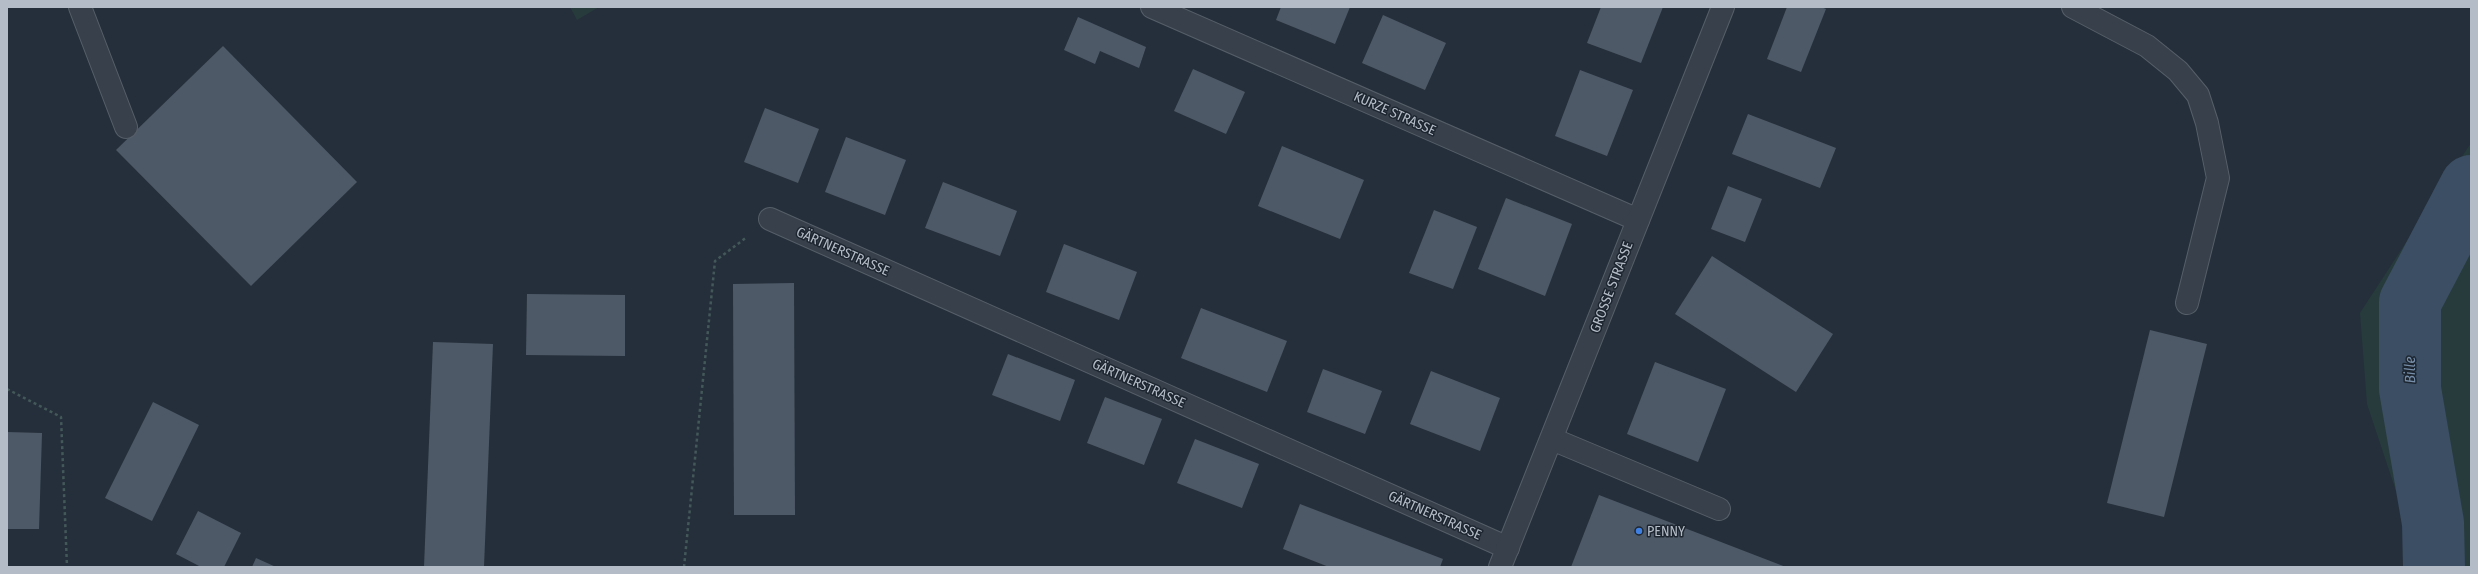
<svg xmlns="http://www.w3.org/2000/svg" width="2478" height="574" font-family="'Fira Sans Condensed',sans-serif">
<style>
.green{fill:#273b3c}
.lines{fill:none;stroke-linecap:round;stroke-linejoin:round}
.river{stroke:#3b4e63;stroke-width:62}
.building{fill:#4e5967}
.minor-casing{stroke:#565f69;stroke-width:24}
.path{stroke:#445859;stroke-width:2.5;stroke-dasharray:3 3;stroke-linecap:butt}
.minor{stroke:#38414b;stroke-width:22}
.shop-dot{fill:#3f7fe0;stroke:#1d2630;stroke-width:1.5}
.labels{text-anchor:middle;stroke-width:3;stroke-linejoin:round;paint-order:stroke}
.street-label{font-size:14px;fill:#b4bcc7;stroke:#1d2630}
.poi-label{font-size:14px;fill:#b4bcc7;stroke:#1d2630;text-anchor:start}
.water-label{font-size:15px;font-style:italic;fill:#768ea9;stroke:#1d2630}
</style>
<rect width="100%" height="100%" fill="#252f3b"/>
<g class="green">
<polygon points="570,7 599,7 577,20"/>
<polygon points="2471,143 2471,567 2413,567 2414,545 2367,404 2360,313"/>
</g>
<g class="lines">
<polyline class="river" points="2434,567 2433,523 2410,389 2410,302 2471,186"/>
</g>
<g class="building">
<polygon points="1281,7 1350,7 1335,44 1276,20"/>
<polygon points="1601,7 1663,7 1641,63 1587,43"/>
<polygon points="1787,7 1821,7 1826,9 1801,72 1767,59"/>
<polygon points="1383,15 1446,43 1425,90 1362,63"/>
<polygon points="1078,17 1146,47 1139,68 1100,51 1095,64 1064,50"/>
<polygon points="223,46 357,182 251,286 116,150"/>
<polygon points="1193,69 1245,92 1226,134 1174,111"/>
<polygon points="1580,70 1633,90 1607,156 1555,136"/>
<polygon points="765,108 819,129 798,183 744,162"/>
<polygon points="1748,114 1836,148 1820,188 1732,154"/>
<polygon points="846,137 906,160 885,215 825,192"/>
<polygon points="1282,146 1364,180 1340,239 1258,206"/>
<polygon points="943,182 1017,211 1000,256 925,228"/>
<polygon points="1728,186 1762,199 1745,242 1711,229"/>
<polygon points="1506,198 1572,224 1545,296 1478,269"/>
<polygon points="1434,210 1477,227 1453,289 1409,273"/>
<polygon points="1064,244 1137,272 1119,320 1046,292"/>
<polygon points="1712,256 1833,334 1796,392 1675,314"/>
<polygon points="794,283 795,515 734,515 733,284"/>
<polygon points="527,294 625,295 625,356 526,355"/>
<polygon points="1201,308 1287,341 1267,392 1181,358"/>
<polygon points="2150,330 2207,344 2164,517 2107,503"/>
<polygon points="433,342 493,344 484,567 424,567"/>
<polygon points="1008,354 1075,380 1060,421 992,395"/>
<polygon points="1655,362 1726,389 1698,462 1627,434"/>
<polygon points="1323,369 1382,391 1365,434 1307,412"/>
<polygon points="1431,371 1500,398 1480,451 1410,424"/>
<polygon points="1105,397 1162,419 1144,465 1087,443"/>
<polygon points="153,402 199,425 152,521 105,498"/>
<polygon points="7,432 42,433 39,529 7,529"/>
<polygon points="1195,439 1259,464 1242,508 1177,483"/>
<polygon points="1599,495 1786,567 1571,567"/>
<polygon points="1300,504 1443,559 1440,567 1329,567 1283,549"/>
<polygon points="198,511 241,533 224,567 201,567 176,554"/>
<polygon points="256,558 276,567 252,567"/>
</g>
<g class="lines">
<g class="minor-casing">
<g id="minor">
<polyline points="80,7 126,127"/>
<polyline points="1152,7 1638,220"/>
<polyline points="2073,7 2147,46 2178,71 2198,95 2207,123 2218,178 2187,303"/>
<polyline points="770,219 1508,548"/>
<polyline points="1552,439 1719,509"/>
<polyline points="1500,567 1723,7"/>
</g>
</g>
<g class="path">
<polyline points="7,389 61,417 67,567"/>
<polyline points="684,567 715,261 747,237"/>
</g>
<use href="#minor" class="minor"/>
</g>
<circle class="shop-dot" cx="1639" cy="531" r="4"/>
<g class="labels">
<g class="street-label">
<text transform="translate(1395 113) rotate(24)" y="5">KURZE STRASSE</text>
<text transform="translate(843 251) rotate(24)" y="5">GÄRTNERSTRASSE</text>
<text transform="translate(1611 287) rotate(-69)" y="5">GROSSE STRASSE</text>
<text transform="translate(1139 383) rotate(24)" y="5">GÄRTNERSTRASSE</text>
<text transform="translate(1435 515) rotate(24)" y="5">GÄRTNERSTRASSE</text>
</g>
<g class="poi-label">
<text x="1647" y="536">PENNY</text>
</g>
<g class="water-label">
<text transform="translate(2410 370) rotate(-91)" y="5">Bille</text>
</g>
</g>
<rect width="2478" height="574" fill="none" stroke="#b4bcc7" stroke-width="16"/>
</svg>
